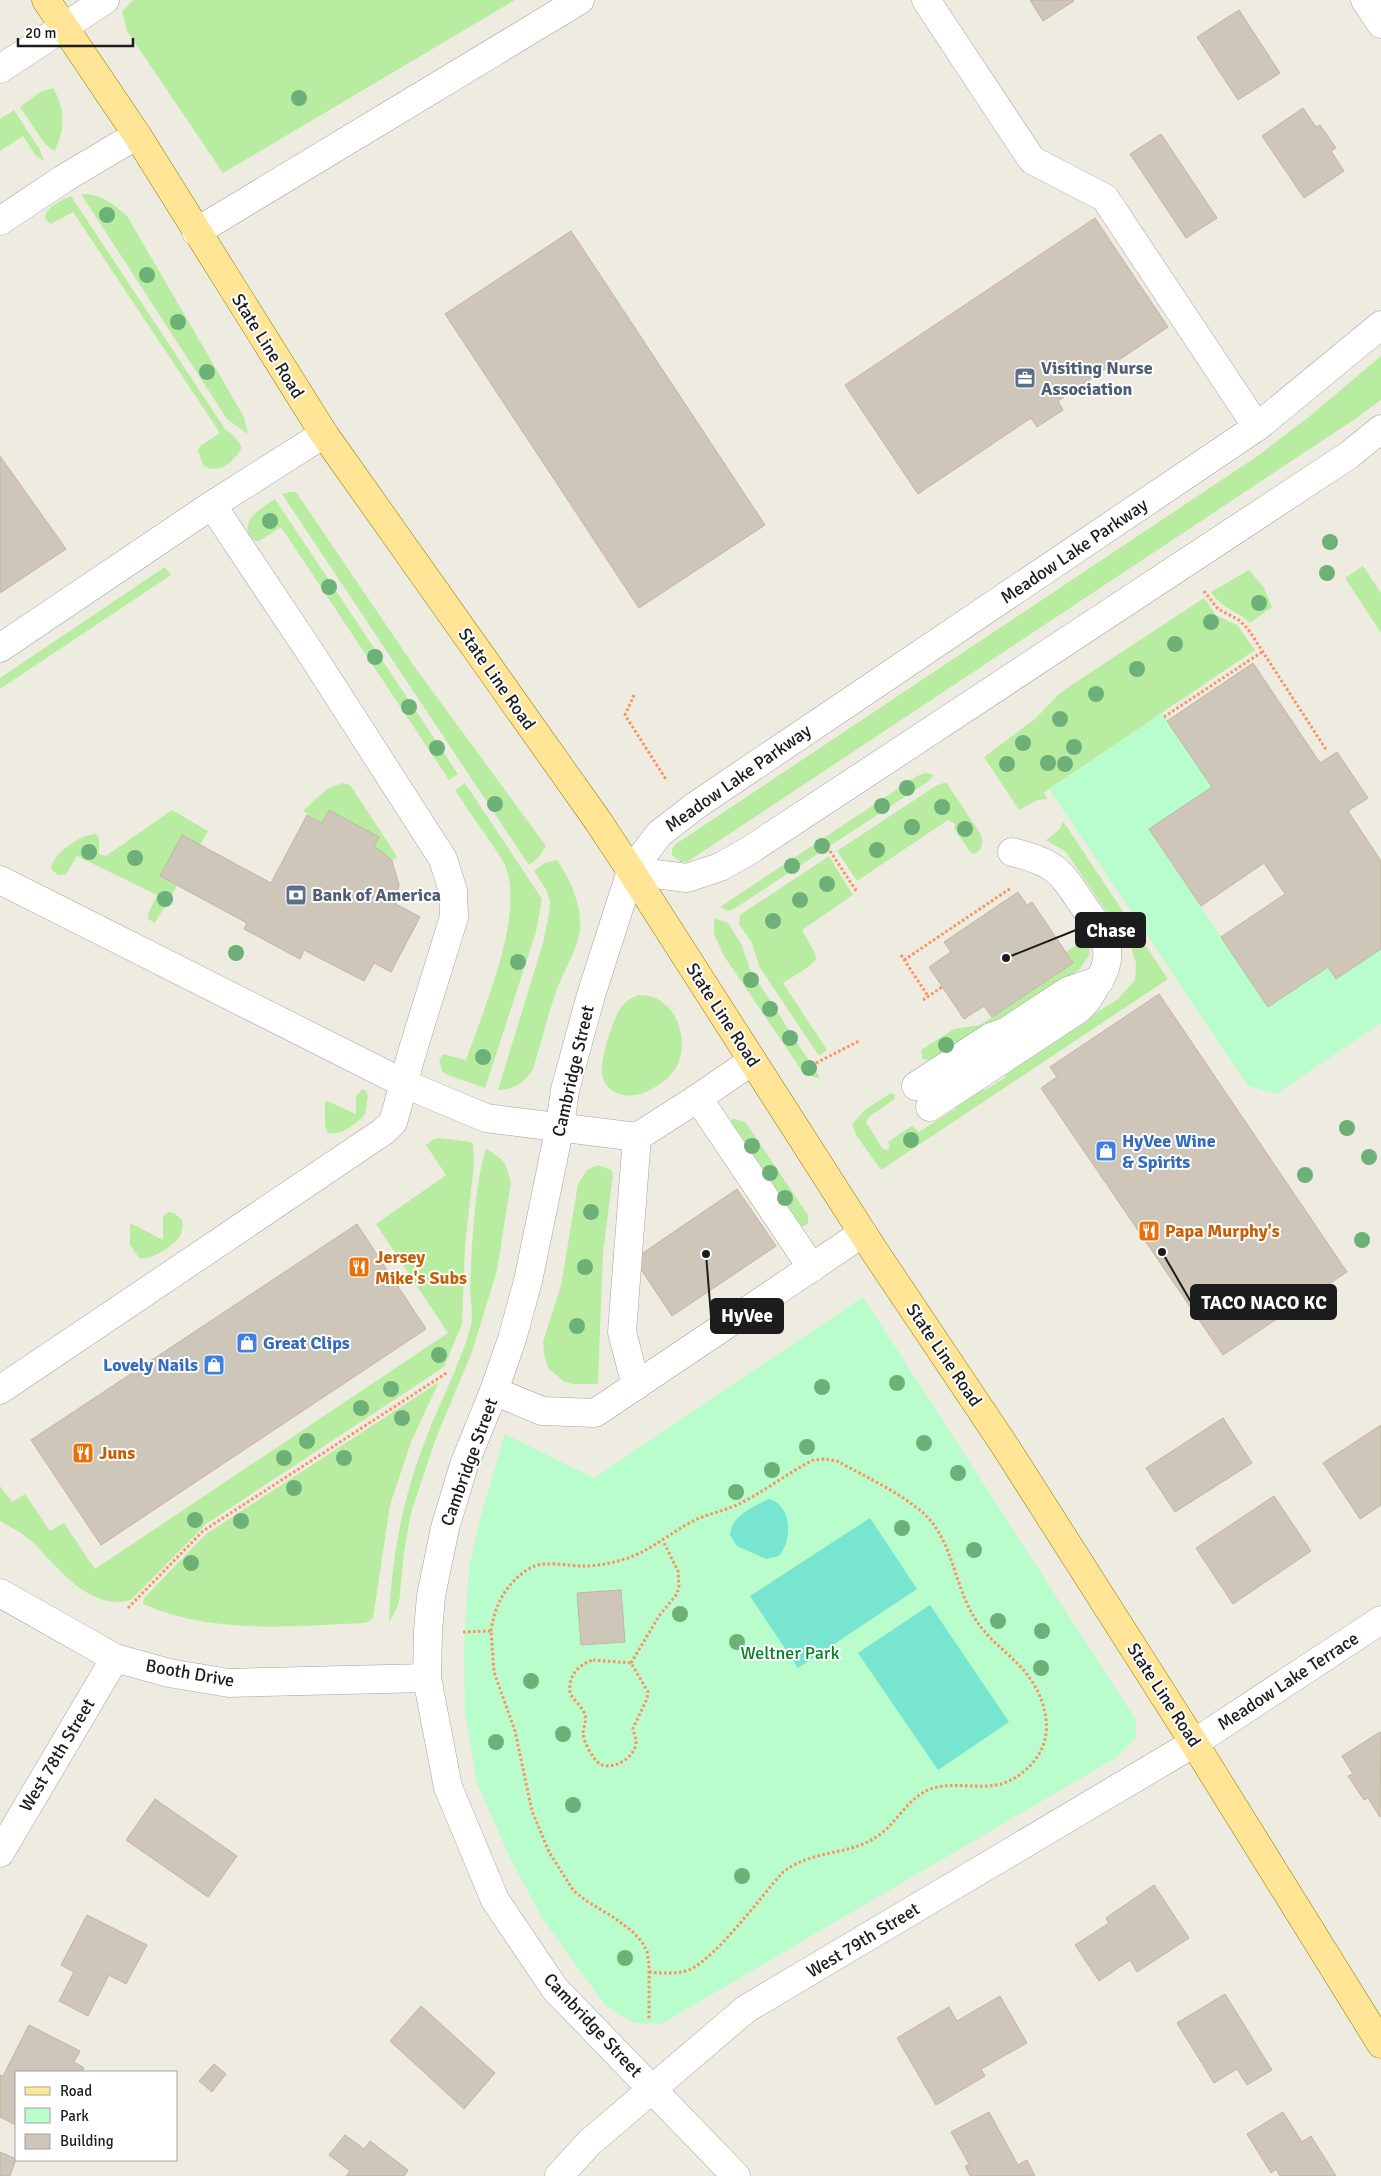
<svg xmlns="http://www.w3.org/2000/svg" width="1381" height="2176" font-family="Signika,sans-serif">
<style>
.grass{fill:#b8eda1}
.park{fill:#b8fdcb}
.pitch{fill:#77e5cf}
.building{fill:#cec6b9;stroke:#c1b5a2}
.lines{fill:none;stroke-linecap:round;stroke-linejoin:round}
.minor-casing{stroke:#a3a3a3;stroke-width:29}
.major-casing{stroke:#947e00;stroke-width:29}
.path{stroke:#ff8f61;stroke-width:3;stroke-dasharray:2.5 2.5;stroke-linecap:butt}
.minor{stroke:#fff;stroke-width:28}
.major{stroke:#ffe595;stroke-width:28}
.tree{fill:#6db179}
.labels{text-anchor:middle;stroke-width:4;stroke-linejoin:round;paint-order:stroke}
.street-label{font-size:18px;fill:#1c1c1c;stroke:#fff}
.service-label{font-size:18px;font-weight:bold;fill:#4e5e75;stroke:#fff;text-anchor:start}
.shop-label{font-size:18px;font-weight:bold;fill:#366cbe;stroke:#fff;text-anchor:start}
.food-label{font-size:18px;font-weight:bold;fill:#c56008;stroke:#fff;text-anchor:start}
.park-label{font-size:18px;fill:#038125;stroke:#fff}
.leader{fill:none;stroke:#1c1c1c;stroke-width:2}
.callout-dot{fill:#1c1c1c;stroke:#fff;stroke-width:2}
.callout{fill:#1c1c1c;stroke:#1c1c1c;stroke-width:2}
.callout-label{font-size:19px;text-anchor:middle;font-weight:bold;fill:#fff}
</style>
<rect width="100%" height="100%" fill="#eeece0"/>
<g class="grass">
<polygon points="133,0 515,0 223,173 127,31 122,11"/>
<path d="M 53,88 C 65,108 66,130 54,151 L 45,144 L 20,107 L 40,92 Z"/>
<polygon points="14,110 40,150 44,161 36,156 23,136 0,151 0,119"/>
<path d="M 81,194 C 99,193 114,204 127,216 L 244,417 L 248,434 L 227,419 Z"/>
<path d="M 71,196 L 225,429 L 234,436 L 242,447 C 235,461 220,475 204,466 L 198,451 L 200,446 L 220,433 L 73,212 L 51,224 L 45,219 C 44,208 61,200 71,196 Z"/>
<polygon points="1381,356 1381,400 1358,417 687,862 681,862 672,855 672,849 676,844 1259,455 1310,416"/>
<polygon points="289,492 296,492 414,666 546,846 538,858 529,865 282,494"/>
<path d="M 275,499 L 458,774 L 449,780 L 281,527 L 259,541 L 255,541 L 248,534 C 244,517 262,508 275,499 Z"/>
<polygon points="1363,566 1381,593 1381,633 1345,578"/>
<polygon points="165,567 171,575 0,689 0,678"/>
<path d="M 1249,570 L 1264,588 L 1272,607 L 1250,623 C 1235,609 1224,611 1211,592 Z"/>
<polygon points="1204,598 1216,615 1237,625 1255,650 1049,789 1044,793 1048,799 1038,800 1019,810 984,757 1035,719 1059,694 1070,686"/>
<polygon points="925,773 934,775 929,781 734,909 728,911 720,907 917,776"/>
<path d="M 946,782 L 980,833 C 984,843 983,849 974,854 L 970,852 L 954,828 L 955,824 L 948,820 L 857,881 L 837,851 L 934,787 Z"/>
<path d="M 342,783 L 350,785 C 366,809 382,833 397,857 L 392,861 L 384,853 L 374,847 L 379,837 L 329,810 L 322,823 L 303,811 L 327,789 Z"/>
<path d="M 465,783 L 542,899 L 536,932 L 485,1088 L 448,1075 L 443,1072 L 439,1061 L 443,1054 L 466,1060 C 483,1010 527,912 504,863 C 500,855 494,848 489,840 C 478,824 466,807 455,790 Z"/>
<path d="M 172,810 L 208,831 L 200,845 L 182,836 L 160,876 L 177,886 L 155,923 L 148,919 L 148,914 L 157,895 L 77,856 L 66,874 L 58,875 L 51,869 C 51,855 82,833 96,834 L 99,837 L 99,854 L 106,856 Z"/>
<polygon points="1063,821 1168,979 881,1170 856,1135 852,1124 866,1109 891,1093 895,1094 895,1099 870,1116 866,1122 882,1148 887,1150 890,1147 888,1142 910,1127 913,1126 919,1132 955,1109 954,1105 981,1085 985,1090 1006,1077 1002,1071 1118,999 1135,980 1136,963 1131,948 1066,852 1046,840 1060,829"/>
<polygon points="829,856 853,895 802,930 815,953 816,959 811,965 783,983 827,1050 819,1056 759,966 752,943 739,924 740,915"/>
<path d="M 557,860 C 572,883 587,914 577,943 C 571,960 562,975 556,992 C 547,1017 541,1044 533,1069 C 524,1084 514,1089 498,1090 L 543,943 L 549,914 L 550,902 L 547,891 L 534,871 L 544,863 Z"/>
<polygon points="714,918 728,923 741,944 751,971 820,1078 813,1077 800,1068 724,956 714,934"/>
<polygon points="1088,937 1090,943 1089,955 1079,970 1008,1016 930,1061 923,1059 921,1050 954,1029 980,1025 1073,963 1066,952"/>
<path d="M 638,995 C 673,993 690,1035 678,1064 C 672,1077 660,1085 648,1091 C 637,1096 625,1098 615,1092 C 608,1088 603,1082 602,1074 C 600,1061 612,1021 620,1009 C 624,1002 631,998 638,995 Z"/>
<path d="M 362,1089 L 366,1091 L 368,1096 L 365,1114 C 358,1123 340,1137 328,1133 L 325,1126 L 325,1100 L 356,1114 L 356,1096 Z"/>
<polygon points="733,1118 746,1123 808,1215 808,1224 801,1227 796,1226 729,1124"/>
<path d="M 440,1138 L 471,1142 L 473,1145 L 474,1164 L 465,1246 L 462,1324 L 444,1367 L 206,1524 L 131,1600 C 88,1612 57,1565 30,1540 C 21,1532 10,1527 0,1521 L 0,1486 L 12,1502 L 25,1494 L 50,1531 L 64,1523 L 95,1569 L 448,1333 L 376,1224 L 446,1175 L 426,1145 L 434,1139 Z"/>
<path d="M 486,1148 L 501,1159 L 506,1166 L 511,1182 L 497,1270 L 472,1352 L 436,1438 L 411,1513 L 404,1553 L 399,1603 L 389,1623 C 391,1560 402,1500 425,1441 C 439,1404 459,1367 470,1329 C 474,1316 470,1300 470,1287 C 472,1246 474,1187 486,1148 Z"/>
<polygon points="598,1165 611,1170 613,1174 603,1253 598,1384 573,1384 565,1382 548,1368 544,1354 543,1342 561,1285 578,1184 587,1170"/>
<path d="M 168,1212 L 174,1213 L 182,1220 C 183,1225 183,1230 180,1236 C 175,1245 149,1262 139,1258 L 130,1245 L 130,1223 L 163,1240 L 163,1216 Z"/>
<path d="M 439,1382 L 411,1442 L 390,1505 L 373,1618 L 366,1623 C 293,1626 213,1635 143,1604 L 144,1598 L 206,1534 Z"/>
</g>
<g class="park">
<polygon points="1162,713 1212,787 1149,830 1268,1007 1328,967 1336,979 1381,949 1381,1023 1276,1094 1248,1086 1049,789"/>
<polygon points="863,1297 1136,1720 1136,1737 1117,1757 661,2024 634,2023 605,2005 542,1918 509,1856 477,1783 465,1712 464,1648 469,1567 481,1515 505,1434 594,1478"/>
</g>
<g class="pitch">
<path d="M 769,1499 C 792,1505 793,1540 779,1556 L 766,1559 L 737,1546 L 730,1535 C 731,1516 754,1506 769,1499 Z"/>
<polygon points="870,1518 917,1589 798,1668 750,1596"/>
<polygon points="930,1605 1009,1722 938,1770 858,1653"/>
</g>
<g class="building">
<polygon points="1030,0 1073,0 1074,1 1043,21"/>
<polygon points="1239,10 1280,73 1238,100 1197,37"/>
<polygon points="1303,108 1316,127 1320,125 1336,148 1331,151 1344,171 1304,198 1262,136"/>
<polygon points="1161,134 1217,218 1186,238 1130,154"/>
<polygon points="1095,218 1168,327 1058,401 1063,410 1037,427 1031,418 918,494 845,385"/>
<polygon points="571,231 765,525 639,608 445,314"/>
<polygon points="0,456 66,549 0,593"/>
<polygon points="1253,663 1320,763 1337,752 1368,798 1348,811 1381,861 1381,949 1336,979 1328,967 1268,1007 1221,937 1285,894 1264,863 1201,906 1149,829 1212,787 1167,721"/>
<polygon points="329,810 379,837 374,847 384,853 392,861 399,885 396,904 420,917 391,972 374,963 364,981 304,950 300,959 244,929 247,923 160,876 182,835 271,883 307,815 322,823"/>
<polygon points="1018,892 1027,905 1032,902 1073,963 992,1017 984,1006 964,1019 929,967 951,952 944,942"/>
<polygon points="1159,994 1347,1272 1223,1355 1041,1088 1057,1077 1050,1067"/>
<polygon points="737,1189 776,1246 672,1316 634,1259"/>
<polygon points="357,1224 426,1329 101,1545 31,1440"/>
<polygon points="1223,1418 1252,1463 1175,1512 1146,1468"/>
<polygon points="1381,1425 1381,1505 1360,1519 1323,1463"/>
<polygon points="1274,1496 1311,1551 1233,1604 1196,1548"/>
<polygon points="621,1590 625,1642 581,1645 577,1593"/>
<polygon points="1380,1732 1381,1734 1380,1817 1368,1798 1364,1800 1348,1776 1353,1774 1342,1756"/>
<polygon points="155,1799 237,1856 208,1897 126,1840"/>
<polygon points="1154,1885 1189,1938 1137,1972 1130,1960 1099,1981 1075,1945 1109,1923 1106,1918"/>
<polygon points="87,1915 147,1945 126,1984 109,1975 88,2016 59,2001 74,1972 61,1965"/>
<polygon points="1225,1994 1272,2070 1247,2085 1237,2069 1214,2083 1177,2023"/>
<polygon points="1000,1996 1027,2043 981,2069 985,2076 936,2105 897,2038 949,2007 957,2021"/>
<polygon points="421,2006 495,2073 464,2109 390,2041"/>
<polygon points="29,2025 80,2051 74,2062 84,2068 82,2072 16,2072 16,2125 0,2117 0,2075 3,2076"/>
<polygon points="214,2064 226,2074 212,2092 199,2081"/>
<polygon points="989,2112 1018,2165 1027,2160 1035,2176 970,2176 965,2166 969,2164 951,2132"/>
<polygon points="1283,2112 1302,2142 1311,2136 1336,2176 1280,2176 1276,2169 1271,2173 1247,2134"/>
<polygon points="345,2135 364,2149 370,2141 408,2170 404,2176 346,2176 350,2171 329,2155"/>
<polygon points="0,2152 16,2159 10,2176 0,2176"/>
</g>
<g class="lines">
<g class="minor-casing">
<g id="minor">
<polyline points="926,0 1032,160 1105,198 1257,427"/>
<polyline points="1365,0 1381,24"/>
<polyline points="0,69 105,0"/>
<polyline points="0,221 63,179 137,135"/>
<polyline points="196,232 580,0"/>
<polyline points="0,648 212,505 324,434"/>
<polyline points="631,871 687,878 720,867 750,850 1349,455 1381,429"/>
<polyline points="0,880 405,1084 486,1118 637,1137 622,1332 636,1386"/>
<polyline points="916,1086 991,1037 1007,1031 1068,991 1100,980"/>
<polyline points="698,1098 752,1061"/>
<path d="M 930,1107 L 1079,1009 C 1087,1002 1092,993 1097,984 C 1118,952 1104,936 1085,908 C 1060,871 1057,863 1012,852"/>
<polyline points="637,1137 698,1098 812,1268"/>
<polyline points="0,1390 384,1131 393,1122 396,1112 411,1056 454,917 453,891 443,859 312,655 212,505"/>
<polyline points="494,1391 542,1411 595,1413 863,1233"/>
<polyline points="0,1593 115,1658 169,1673 229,1683 427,1678"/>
<polyline points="0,1853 115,1658"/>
<polyline points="559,2176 589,2143 746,2009 1194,1743 1381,1620"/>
<polyline points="736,2176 555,1989 495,1900 448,1787 427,1678 428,1631 431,1596 445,1528 464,1465 494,1391 512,1339 528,1281 560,1126 565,1090 591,995 631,871 659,834 695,806 1257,427 1381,325"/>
</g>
</g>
<g class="major-casing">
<polyline id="major" points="46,0 137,135 324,434 598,821 631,871 873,1249 1005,1446 1194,1743 1381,2044"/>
</g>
<g class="path">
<polyline points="1204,591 1218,609 1239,620 1248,629 1327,751"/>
<polyline points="634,695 625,715 667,781"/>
<polyline points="1164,717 1262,652"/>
<polyline points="830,851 857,892"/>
<polyline points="901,955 928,996"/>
<polyline points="904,960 1011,888"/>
<polyline points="923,1000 942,987"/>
<polyline points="816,1063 859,1041"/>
<polyline points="128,1608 203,1531 448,1372"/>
<path d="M 491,1631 C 495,1604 506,1583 530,1568 C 544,1560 567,1566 583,1566 C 598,1566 613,1563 628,1558 C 651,1550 669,1534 691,1522 C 706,1514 725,1511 741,1503 C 766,1490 788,1473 813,1460 L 824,1459 L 837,1461 C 864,1476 918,1501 934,1525 C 958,1559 956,1600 986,1633 C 998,1647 1015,1659 1026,1673 C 1045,1697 1055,1731 1037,1757 C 1029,1769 1015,1780 1001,1784 C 978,1790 952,1781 930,1789 C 906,1799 895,1827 873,1839 C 844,1856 810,1850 782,1873 C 761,1897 717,1956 691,1969 C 677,1975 663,1973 648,1972"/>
<polyline points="463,1632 491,1631 494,1672 515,1731 532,1811 549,1852 573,1890 585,1900 613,1917 632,1931 642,1942 647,1951 649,1964 649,2021"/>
<path d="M 593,1660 L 631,1663 L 648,1692 L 647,1699 L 633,1728 C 633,1733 637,1738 636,1743 C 635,1757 614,1771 600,1764 C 593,1760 584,1742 583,1734 C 583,1728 587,1722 585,1715 C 583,1707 574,1701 570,1693 C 568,1676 578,1665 593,1660 Z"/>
<polyline points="631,1663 659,1616 677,1594 679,1586 678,1571 663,1541"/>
</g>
<use href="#minor" class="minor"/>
<use href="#major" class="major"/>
</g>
<g class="tree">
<circle cx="299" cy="98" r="8"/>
<circle cx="107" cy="215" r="8"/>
<circle cx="147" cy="275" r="8"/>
<circle cx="178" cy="322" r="8"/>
<circle cx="207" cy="372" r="8"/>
<circle cx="270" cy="521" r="8"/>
<circle cx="1330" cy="542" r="8"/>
<circle cx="1327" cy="573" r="8"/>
<circle cx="329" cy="587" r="8"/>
<circle cx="1259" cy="603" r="8"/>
<circle cx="1211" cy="622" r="8"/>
<circle cx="1175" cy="644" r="8"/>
<circle cx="375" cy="657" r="8"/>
<circle cx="1137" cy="669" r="8"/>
<circle cx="1096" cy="694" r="8"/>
<circle cx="409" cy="707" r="8"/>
<circle cx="1060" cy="719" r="8"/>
<circle cx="1023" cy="743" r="8"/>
<circle cx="1074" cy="747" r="8"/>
<circle cx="437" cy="748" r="8"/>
<circle cx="1048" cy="763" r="8"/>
<circle cx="1007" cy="764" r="8"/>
<circle cx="1065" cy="764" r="8"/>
<circle cx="907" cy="788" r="8"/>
<circle cx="495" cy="804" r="8"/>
<circle cx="882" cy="806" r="8"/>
<circle cx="942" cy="807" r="8"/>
<circle cx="912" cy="827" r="8"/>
<circle cx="965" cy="829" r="8"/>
<circle cx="822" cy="846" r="8"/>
<circle cx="877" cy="850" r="8"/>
<circle cx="89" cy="852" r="8"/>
<circle cx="135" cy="858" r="8"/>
<circle cx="792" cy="866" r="8"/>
<circle cx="827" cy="884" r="8"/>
<circle cx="165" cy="899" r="8"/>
<circle cx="800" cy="900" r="8"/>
<circle cx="773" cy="921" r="8"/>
<circle cx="236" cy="953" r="8"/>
<circle cx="518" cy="962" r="8"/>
<circle cx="751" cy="980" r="8"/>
<circle cx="770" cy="1009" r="8"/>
<circle cx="790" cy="1038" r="8"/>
<circle cx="946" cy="1045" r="8"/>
<circle cx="483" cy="1057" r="8"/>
<circle cx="809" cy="1068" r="8"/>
<circle cx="1347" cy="1128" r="8"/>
<circle cx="911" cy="1140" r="8"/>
<circle cx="752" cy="1146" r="8"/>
<circle cx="1369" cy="1157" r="8"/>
<circle cx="770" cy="1173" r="8"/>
<circle cx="1305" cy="1175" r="8"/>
<circle cx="785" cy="1198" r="8"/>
<circle cx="591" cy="1212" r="8"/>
<circle cx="1362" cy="1240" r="8"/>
<circle cx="585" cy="1267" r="8"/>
<circle cx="577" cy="1326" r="8"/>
<circle cx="439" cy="1355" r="8"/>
<circle cx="897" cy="1383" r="8"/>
<circle cx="822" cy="1387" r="8"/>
<circle cx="391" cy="1389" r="8"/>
<circle cx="361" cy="1408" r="8"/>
<circle cx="402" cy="1418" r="8"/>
<circle cx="307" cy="1441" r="8"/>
<circle cx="924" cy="1443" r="8"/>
<circle cx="807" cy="1447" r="8"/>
<circle cx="284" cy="1458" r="8"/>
<circle cx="344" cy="1458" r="8"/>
<circle cx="772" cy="1470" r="8"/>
<circle cx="958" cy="1473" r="8"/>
<circle cx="294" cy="1488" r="8"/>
<circle cx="736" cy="1492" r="8"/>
<circle cx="195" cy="1520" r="8"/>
<circle cx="241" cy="1521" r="8"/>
<circle cx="902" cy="1528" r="8"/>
<circle cx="974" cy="1550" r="8"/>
<circle cx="191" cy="1563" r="8"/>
<circle cx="680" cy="1614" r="8"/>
<circle cx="998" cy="1621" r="8"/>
<circle cx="1042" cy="1631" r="8"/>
<circle cx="737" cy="1642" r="8"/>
<circle cx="1041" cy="1668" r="8"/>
<circle cx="531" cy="1681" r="8"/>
<circle cx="563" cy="1734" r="8"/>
<circle cx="496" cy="1742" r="8"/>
<circle cx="573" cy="1805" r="8"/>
<circle cx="742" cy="1876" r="8"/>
<circle cx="625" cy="1958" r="8"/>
</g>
<defs>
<g id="office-square" transform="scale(1.125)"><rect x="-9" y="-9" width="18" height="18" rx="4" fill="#5c6f8a" stroke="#fff"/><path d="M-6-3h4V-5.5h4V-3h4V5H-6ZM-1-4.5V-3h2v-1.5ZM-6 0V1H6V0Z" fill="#fff"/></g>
<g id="bank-square" transform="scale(1.125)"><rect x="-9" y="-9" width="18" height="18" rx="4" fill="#5c6f8a" stroke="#fff"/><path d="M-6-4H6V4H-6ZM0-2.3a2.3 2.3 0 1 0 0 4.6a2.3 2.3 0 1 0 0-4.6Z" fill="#fff"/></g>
<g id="shop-square" transform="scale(1.125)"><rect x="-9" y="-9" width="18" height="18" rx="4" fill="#3f7fe0" stroke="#fff"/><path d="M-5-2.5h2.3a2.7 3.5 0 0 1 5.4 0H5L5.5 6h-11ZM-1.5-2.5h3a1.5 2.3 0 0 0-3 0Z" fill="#fff"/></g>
<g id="restaurant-square" transform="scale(1.125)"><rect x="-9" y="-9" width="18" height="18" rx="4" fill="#e8710a" stroke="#fff"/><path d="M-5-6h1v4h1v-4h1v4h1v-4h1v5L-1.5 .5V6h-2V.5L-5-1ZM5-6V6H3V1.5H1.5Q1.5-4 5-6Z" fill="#fff"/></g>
</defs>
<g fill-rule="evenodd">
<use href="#office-square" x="1025" y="378"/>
<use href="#bank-square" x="296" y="895"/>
<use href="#shop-square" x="1106" y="1151"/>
<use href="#restaurant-square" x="1149" y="1231"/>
<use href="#restaurant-square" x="359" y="1267"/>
<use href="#shop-square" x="247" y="1343"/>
<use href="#shop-square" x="214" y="1365"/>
<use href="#restaurant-square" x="83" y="1453"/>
</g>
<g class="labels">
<g class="street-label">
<text transform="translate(268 346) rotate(58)" y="6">State Line Road</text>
<text transform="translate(1074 551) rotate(-34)" y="6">Meadow Lake Parkway</text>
<text transform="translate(497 679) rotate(55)" y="6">State Line Road</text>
<text transform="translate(738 778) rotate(-35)" y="6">Meadow Lake Parkway</text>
<text transform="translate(723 1015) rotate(57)" y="6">State Line Road</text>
<text transform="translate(573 1071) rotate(-77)" y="6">Cambridge Street</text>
<text transform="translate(944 1355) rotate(56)" y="6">State Line Road</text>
<text transform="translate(469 1462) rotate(-70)" y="6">Cambridge Street</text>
<text transform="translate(190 1673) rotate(10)" y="6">Booth Drive</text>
<text transform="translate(1288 1681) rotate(-33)" y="6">Meadow Lake Terrace</text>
<text transform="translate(1164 1695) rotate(57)" y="6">State Line Road</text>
<text transform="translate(57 1755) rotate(-59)" y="6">West 78th Street</text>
<text transform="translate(863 1940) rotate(-31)" y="6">West 79th Street</text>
<text transform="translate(593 2025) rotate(47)" y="6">Cambridge Street</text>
</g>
<g class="service-label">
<text x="1041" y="374">Visiting Nurse<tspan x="1041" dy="21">Association</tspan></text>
<text x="312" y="901">Bank of America</text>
</g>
<g class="shop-label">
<text x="1122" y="1147">HyVee Wine<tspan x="1122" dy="21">&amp; Spirits</tspan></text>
<text x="263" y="1349">Great Clips</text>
<text x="198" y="1371" text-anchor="end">Lovely Nails</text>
</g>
<g class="food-label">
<text x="1165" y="1237">Papa Murphy's</text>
<text x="375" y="1263">Jersey<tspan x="375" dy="21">Mike's Subs</tspan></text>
<text x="99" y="1459">Juns</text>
</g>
<g class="park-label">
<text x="790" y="1659">Weltner Park</text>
</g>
</g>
<path class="leader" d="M1006 958L1076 930M1162 1252L1191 1302M706 1254L711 1316"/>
<g class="callout-dot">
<circle cx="1006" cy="958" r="5"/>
<circle cx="1162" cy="1252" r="5"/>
<circle cx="706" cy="1254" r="5"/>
</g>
<g class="callout">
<rect x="1076" y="913" width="69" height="34" rx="5"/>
<rect x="1191" y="1285" width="145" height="34" rx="5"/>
<rect x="711" y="1299" width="72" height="34" rx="5"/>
</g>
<g class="callout-label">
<text x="1111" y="937">Chase</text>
<text x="1264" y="1309">TACO NACO KC</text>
<text x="747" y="1322">HyVee</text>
</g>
<rect x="15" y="2071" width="162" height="90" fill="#ffffff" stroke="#a4a4a4"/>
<rect x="25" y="2087" width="25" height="8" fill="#ffe595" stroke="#a4a4a4"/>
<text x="60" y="2096" font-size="15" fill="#1c1c1c">Road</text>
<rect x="25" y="2108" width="25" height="15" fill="#b8fdcb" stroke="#a4a4a4"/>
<text x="60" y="2121" font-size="15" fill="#1c1c1c">Park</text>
<rect x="25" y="2134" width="25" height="15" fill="#cec6b9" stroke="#a4a4a4"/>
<text x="60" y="2146" font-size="15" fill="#1c1c1c">Building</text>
<path d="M18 38v8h115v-8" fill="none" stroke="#1c1c1c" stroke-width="2.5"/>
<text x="25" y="38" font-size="15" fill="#1c1c1c" stroke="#ffffff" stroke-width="4" paint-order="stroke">20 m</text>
</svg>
